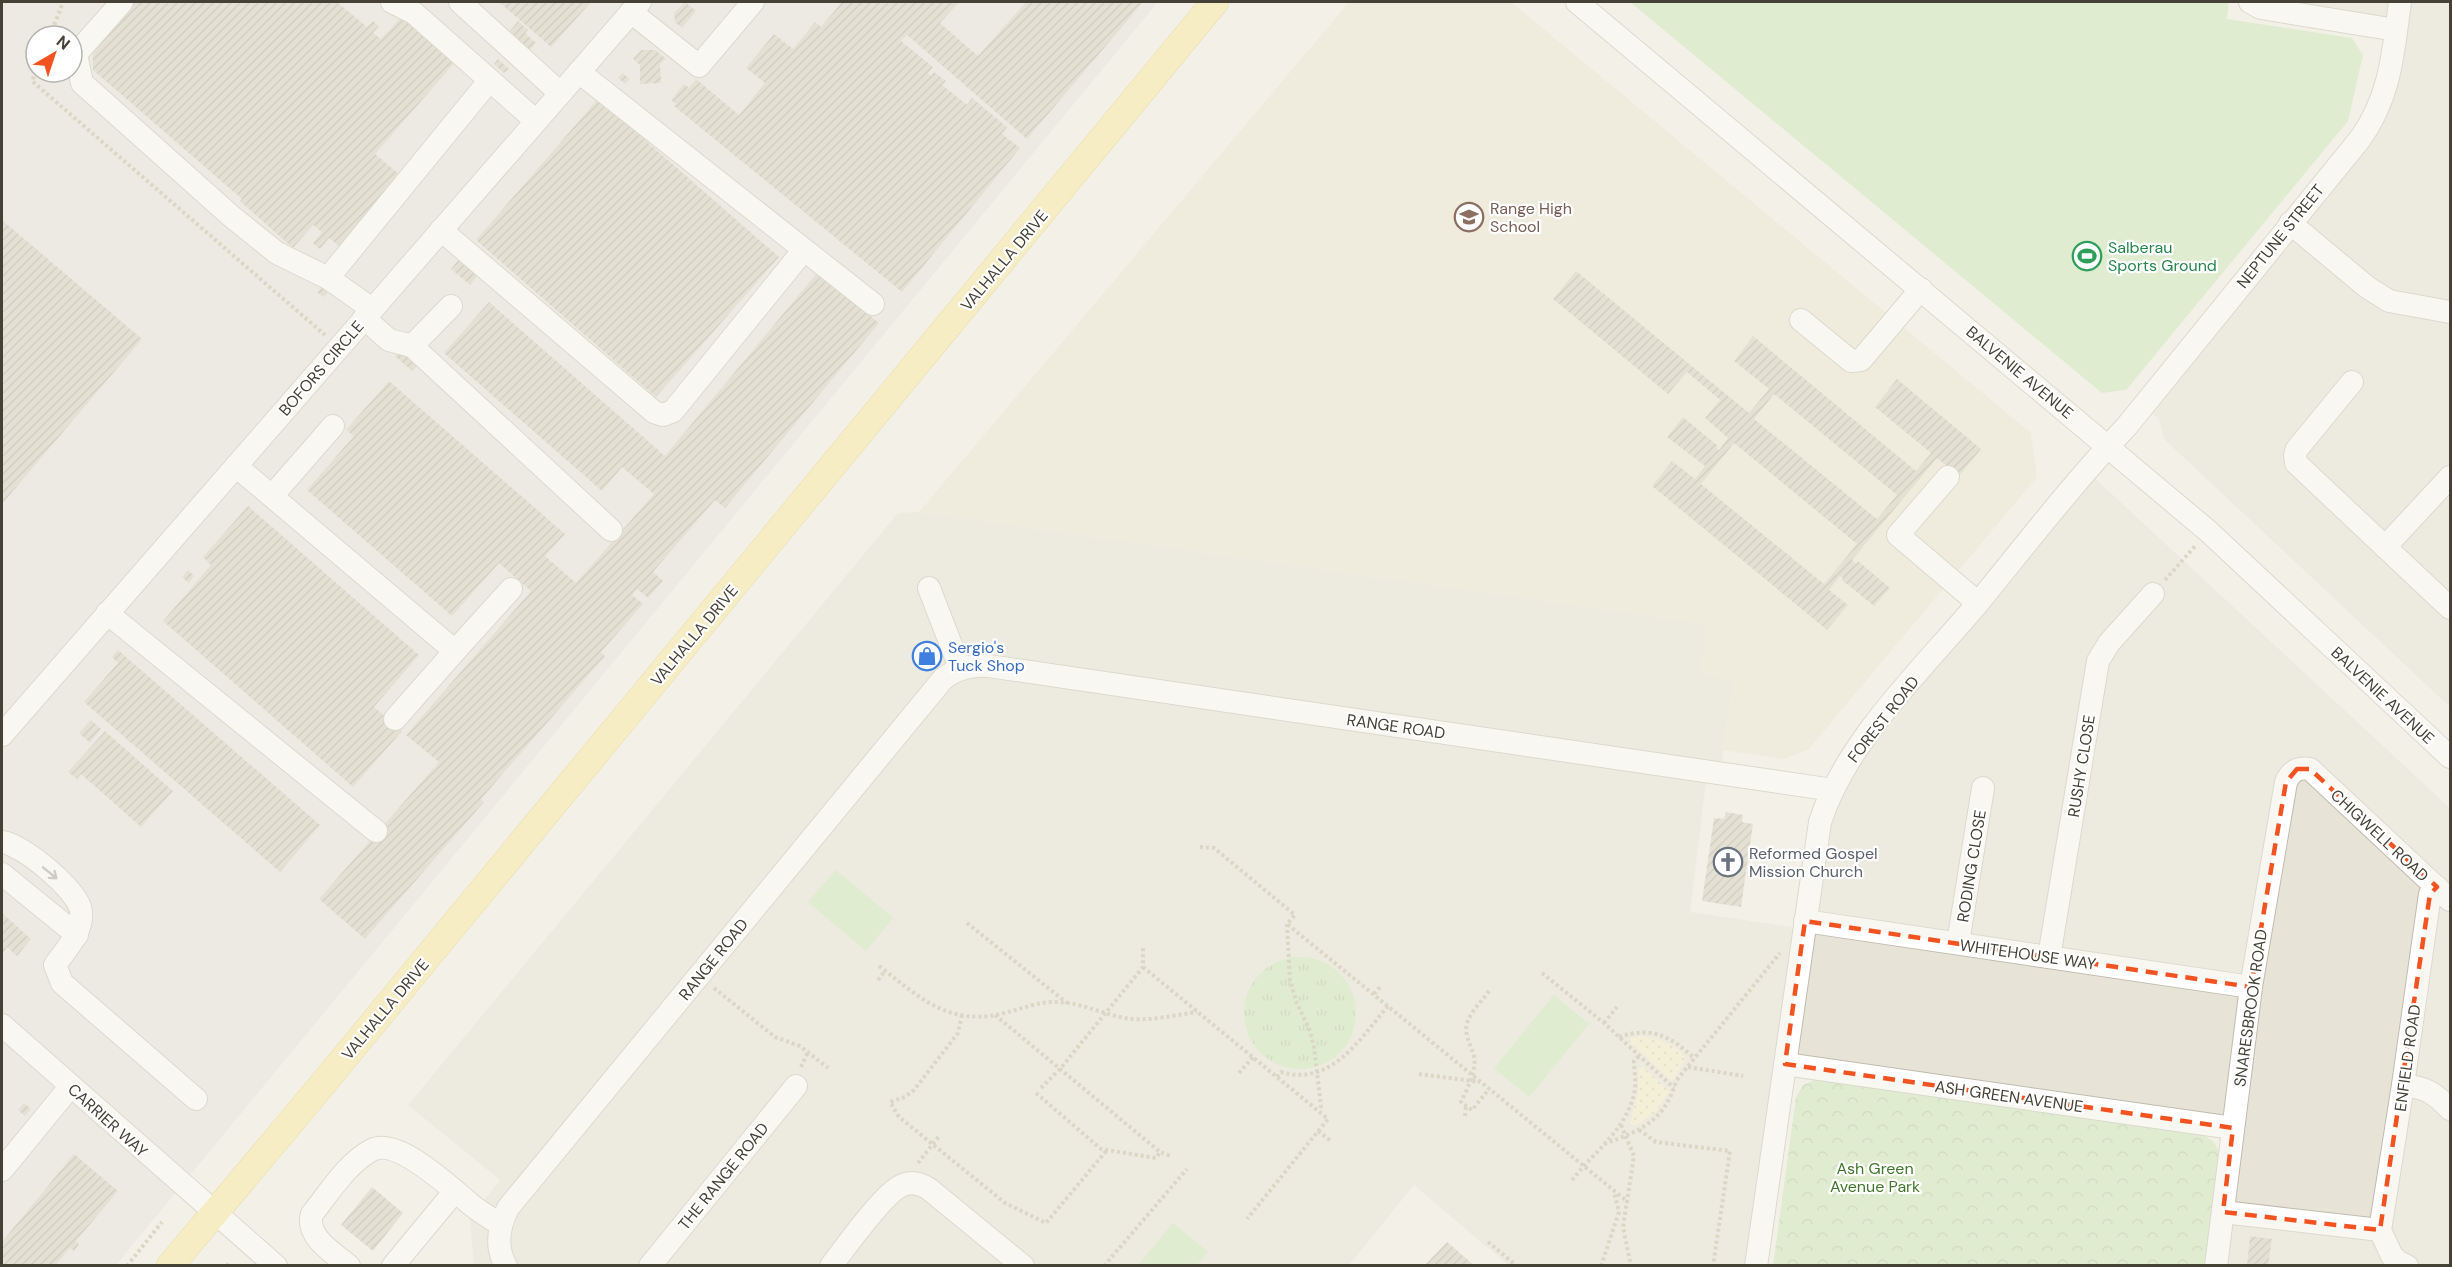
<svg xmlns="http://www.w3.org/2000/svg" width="2452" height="1267" font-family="'DM Sans',sans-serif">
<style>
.residential{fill:#e7e3d6}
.industrial{fill:#e5e2dc;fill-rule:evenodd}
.education{fill:#ece7d2}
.grass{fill:url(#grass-tufts)}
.sand{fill:url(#sand-dots)}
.park{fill:url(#park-crowns)}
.pitch{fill:#c9e6b2}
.building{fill:url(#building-hatch);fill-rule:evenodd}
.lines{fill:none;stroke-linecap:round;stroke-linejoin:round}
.minor-casing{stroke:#c1bcad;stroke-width:24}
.major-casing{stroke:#dfc769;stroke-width:28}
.path{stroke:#bfb69c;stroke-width:4;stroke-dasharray:3 3;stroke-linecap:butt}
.minor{stroke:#fff;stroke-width:22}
.major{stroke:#fae899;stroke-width:27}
.oneway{stroke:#a2a09a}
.marked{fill:none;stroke:#f25320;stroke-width:4.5;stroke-dasharray:12 8;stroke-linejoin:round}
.labels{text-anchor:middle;stroke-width:4.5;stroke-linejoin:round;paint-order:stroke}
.education-label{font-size:16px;fill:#785e54;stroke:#fff;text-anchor:start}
.street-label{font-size:16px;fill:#464136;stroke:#fff}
.leisure-label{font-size:16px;fill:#27864d;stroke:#fff;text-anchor:start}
.shop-label{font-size:16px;fill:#366cbe;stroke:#fff;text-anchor:start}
.worship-label{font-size:16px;fill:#5b616d;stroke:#fff;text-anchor:start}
.park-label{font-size:16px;fill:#41762c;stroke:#fff}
</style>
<defs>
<pattern id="grass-tufts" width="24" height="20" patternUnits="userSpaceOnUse" patternTransform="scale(1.5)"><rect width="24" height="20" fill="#c9e6b2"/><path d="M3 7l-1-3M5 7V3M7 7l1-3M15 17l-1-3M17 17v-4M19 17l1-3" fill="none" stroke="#aec69a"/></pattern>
<pattern id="sand-dots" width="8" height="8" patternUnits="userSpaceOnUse" patternTransform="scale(1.5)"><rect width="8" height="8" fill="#f6f0c5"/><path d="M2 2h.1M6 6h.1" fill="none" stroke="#d4cfaa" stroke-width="1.8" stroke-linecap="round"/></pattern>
<pattern id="park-crowns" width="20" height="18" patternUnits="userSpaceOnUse" patternTransform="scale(1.5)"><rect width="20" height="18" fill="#c9e6b2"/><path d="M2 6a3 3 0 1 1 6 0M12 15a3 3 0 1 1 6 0" fill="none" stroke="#aec69a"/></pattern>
<pattern id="building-hatch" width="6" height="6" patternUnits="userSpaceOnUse" patternTransform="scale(1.5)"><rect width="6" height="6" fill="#d4cdbd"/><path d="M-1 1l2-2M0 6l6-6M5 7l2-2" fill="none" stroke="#aea89a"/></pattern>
</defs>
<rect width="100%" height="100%" fill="#f3f1e7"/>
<g class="residential">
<polygon points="2249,2 2450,2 2450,707 2164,439 2159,419 2144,406 2361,139 2396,31"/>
<polygon points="2087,471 2450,808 2450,1265 2217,1265 2235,1128 1786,1064 1757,1265 1508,1265 1414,1185 1349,1265 474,1265 470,1218 500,1180 408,1105 898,513 919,512 1705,624 1733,681 1720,774 1707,773 1690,912 1805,929 1836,786"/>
</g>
<path class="industrial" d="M 2,2 L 1158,2 L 116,1265 L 2,1266 ZM 36,36 L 72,36 L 72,72 L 36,72 Z"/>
<polygon class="education" points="1349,2 1511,2 2031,433 2037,477 1808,750 1783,759 1723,750 1733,681 1700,674 1705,624 919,512"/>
<circle class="grass" cx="1300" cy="1013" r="56"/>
<g class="sand">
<path d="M 1640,1036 C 1659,1038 1673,1043 1686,1058 L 1672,1081 L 1627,1039 Z"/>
<polygon points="1642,1066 1669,1091 1655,1113 1634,1126 1630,1123 1638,1095 1639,1069"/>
</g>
<polygon class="park" points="1814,1080 2199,1132 2214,1142 2221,1155 2205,1265 1773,1266 1796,1097 1803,1085"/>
<g class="pitch">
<polygon points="1630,2 2229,2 2227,19 2352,38 2363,55 2348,121 2126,390 2102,393"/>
<polygon points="836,870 893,918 866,951 808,902"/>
<polygon points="1554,995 1589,1024 1529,1097 1494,1068"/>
<polygon points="1173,1223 1208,1252 1197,1265 1138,1265"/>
</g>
<g class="building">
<polygon points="135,2 337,2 367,27 373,21 379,26 373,33 381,39 403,15 456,61 375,154 400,175 339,246 329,238 320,249 313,243 322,232 313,225 293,248 240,201 242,199 93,70 93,50"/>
<polygon points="499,2 591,2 551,47"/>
<polygon points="685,2 696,11 682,28 675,22 674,13"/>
<polygon points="842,2 959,2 940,23 978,56 1026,2 1143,2 1027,139 907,35 901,41 933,67 928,73 931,76 934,72 946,81 942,85 967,105 972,98 1007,127 1002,134 1020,148 902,292 674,106 676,104 671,100 684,84 689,88 696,79 739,115 765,83 746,68 774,34 793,49 815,22 821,27"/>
<polygon points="518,21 528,30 525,33 536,43 530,50 509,32"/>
<polygon points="641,50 655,50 666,59 660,64 661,83 640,84 640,65 633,59"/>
<polygon points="498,59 509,69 504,73 494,64"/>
<polygon points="622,73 630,79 625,84 618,78"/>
<polygon points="598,99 779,257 656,397 476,240"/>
<polygon points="2,220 142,339 2,504"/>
<polygon points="461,257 479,274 470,285 451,269"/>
<path d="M 1576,271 L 1749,413 L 1769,389 L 1734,361 L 1753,336 L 1916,471 L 1931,453 L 1875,407 L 1897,379 L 1981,449 L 1959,476 L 1937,458 L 1852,560 L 1856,564 L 1858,561 L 1890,588 L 1874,606 L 1842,580 L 1843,578 L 1840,576 L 1829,590 L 1848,605 L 1827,630 L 1652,486 L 1672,461 L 1695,479 L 1705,466 L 1667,437 L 1683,417 L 1718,446 L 1716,448 L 1719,450 L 1728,438 L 1705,418 L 1720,400 L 1687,372 L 1668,394 L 1553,299 ZM 1774,394 L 1897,495 L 1877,519 L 1754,419 ZM 1734,443 L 1857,544 L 1824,584 L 1701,484 Z"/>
<polygon points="818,272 879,323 725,508 715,500 653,572 663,581 648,598 637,589 632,595 643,604 601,652 605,656 481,799 484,802 365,939 319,899 439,762 406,735 531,591 499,563 452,616 307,490 354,436 346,430 389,381 565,534 545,556 576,583 654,494 622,467 602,491 444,353 489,302 665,456"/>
<polygon points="322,287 328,292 323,297 317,292"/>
<polygon points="403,347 420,362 412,371 395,356"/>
<polygon points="248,506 419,655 374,707 402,731 353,787 163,621 211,565 203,557"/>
<polygon points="188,570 194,576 189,583 182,577"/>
<polygon points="118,650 320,825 280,872 84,702 118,663 112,657"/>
<polygon points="91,720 101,729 90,743 79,733"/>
<polygon points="105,731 173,791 141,827 81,774 77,779 68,772"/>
<polygon points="1726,812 1743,815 1742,822 1753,824 1741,907 1702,901 1714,818 1724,819"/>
<polygon points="2,913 31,939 17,956 7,947 2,954"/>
<polygon points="24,1103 31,1109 25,1116 18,1110"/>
<polygon points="74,1154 118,1191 76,1241 79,1244 74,1251 70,1248 55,1266 2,1266 2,1242"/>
<polygon points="372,1187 403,1213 373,1251 341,1225"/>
<polygon points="2250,1236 2272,1239 2268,1266 2247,1266"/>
<polygon points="1447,1242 1475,1266 1424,1266"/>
</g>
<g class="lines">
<g class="minor-casing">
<g id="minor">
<polyline points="122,2 76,54 82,83 231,216 277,253 328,278 372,309"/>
<polyline points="392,2 414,13 536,121"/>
<polyline points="460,2 560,93"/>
<polyline points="1577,2 2208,531 2450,757"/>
<polyline points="2250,2 2261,8 2396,30"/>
<polyline points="631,12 699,66 753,2"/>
<polyline points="579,72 873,304"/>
<polyline points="2290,223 2367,287 2389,301 2450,312"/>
<polyline points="441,230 654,412 663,415 673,411 803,251"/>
<polyline points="328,278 489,81"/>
<polyline points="364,318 389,340 412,346 611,530"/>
<polyline points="1801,320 1851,361 1861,360 1921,289"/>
<polyline points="412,346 451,306"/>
<polyline points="2352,382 2297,449 2295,455 2296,463 2450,608"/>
<polyline points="236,466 455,651 395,719"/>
<polyline points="1948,477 1898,535 1978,603"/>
<polyline points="272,496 333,426"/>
<polyline points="2385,547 2450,477"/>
<polyline points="929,588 960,668"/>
<polyline points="107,613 376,831"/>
<polyline points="455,651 511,589"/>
<polyline points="2,735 640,2"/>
<path d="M 2,842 C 22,844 78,890 81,911 C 83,933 66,949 55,965 L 62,983 L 196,1099"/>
<polyline points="2,874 77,935"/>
<polyline points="1805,921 2251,987"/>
<polyline points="1958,943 1983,788"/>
<polyline points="2049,957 2098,661 2109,643 2153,594"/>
<polyline points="2,1025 276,1266"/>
<polyline points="1785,1064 2233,1128"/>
<path d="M 2403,1085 C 2427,1088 2433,1092 2450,1109"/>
<polyline points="2,1170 70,1087"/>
<polyline points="2223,1212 2380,1230"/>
<path d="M 349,1266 C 334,1253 305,1237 312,1214 C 329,1193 347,1163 372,1150 C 398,1136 454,1191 474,1207 C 482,1213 492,1219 501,1225"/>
<polyline points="393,1266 455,1191"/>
<path d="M 506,1266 C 495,1247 499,1226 508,1208 L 943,679 C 957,668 971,665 989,666 L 1833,790"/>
<polyline points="650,1266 796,1086"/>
<path d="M 831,1266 C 845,1248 885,1191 903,1185 C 912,1181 921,1184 929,1189 L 1023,1266"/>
<path d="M 1756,1266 L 1820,822 C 1847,739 1923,669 1978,603 C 2027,543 2074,482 2127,426 L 2360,139 C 2391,96 2393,52 2400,2"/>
<path d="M 2216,1266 L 2251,987 L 2286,782 C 2291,771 2298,767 2310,769 L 2450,900"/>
<polyline points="2407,1266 2399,1262 2392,1256 2380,1230 2403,1085 2430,894 2437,887"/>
</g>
</g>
<g class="major-casing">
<polyline id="major" points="170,1266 317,1091 1215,2"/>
</g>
<g class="path">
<polyline points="50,36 63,2"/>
<polyline points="36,71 32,81 325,335"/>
<polyline points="2165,580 2196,545"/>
<polyline points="1200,847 1214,848 1295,915 1287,924 1628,1202"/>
<polyline points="967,923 1067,1003"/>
<polyline points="1287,924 1290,980 1296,1001 1310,1031 1314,1047 1321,1106 1318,1110"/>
<path d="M 879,966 C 916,994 944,1024 996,1015 C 1017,1011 1037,1001 1058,1002 C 1082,1003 1102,1014 1125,1018 C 1148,1022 1175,1015 1197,1012"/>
<polyline points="1143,967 1328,1119 1247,1219"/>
<polyline points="1542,973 1604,1023 1674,1088"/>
<polyline points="878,980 885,971"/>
<polyline points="714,988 775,1037 800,1046 828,1068"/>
<path d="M 1489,991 C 1482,1001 1471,1011 1467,1023 C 1464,1035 1471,1045 1474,1056 C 1477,1069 1467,1090 1461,1102 L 1472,1110 L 1489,1089"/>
<polyline points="1374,994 1380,987"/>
<polyline points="962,1015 958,1033 914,1090 905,1097 890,1102 899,1117 1005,1203 1046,1223 1107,1150"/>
<polyline points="995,1015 1160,1152"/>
<polyline points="1604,1023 1617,1007"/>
<path d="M 1619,1037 C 1652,1026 1670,1036 1694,1058"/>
<polyline points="801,1067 808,1052"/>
<polyline points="1688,1067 1743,1076"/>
<polyline points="1239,1073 1253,1057"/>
<polyline points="1419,1074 1480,1082"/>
<path d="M 1277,1077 L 1281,1072 C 1331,1087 1360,1039 1388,1006"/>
<polyline points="1041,1088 1060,1069 1143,967 1143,948"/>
<polyline points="1036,1093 1101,1149 1156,1158 1160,1152 1171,1156"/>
<polyline points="1465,1116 1466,1105"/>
<polyline points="1621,1125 1634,1156 1623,1227 1631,1266"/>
<polyline points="1639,1130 1656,1142 1730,1151 1713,1266"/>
<polyline points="1318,1131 1331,1141"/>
<path d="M 1604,1144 C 1640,1131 1665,1121 1676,1081 L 1780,953"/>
<polyline points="918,1163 940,1135"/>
<path d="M 1572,1180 C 1595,1151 1629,1127 1635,1089 C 1636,1080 1634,1070 1634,1061 L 1639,1056"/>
<polyline points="1488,1242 1517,1266"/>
<polyline points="219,1265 219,1266"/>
<polyline points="127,1266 162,1222"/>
<polyline points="227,1266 229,1263"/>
<polyline points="1104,1266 1187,1169"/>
<polyline points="1601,1266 1619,1212 1614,1192"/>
</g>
<use href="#minor" class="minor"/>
<use href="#major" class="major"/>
</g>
<defs><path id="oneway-shaft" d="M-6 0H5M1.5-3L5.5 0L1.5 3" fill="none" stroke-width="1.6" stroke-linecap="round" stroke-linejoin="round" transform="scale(1.5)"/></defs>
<use class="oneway" href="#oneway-shaft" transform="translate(50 873) rotate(39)"/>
<path d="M0 0H2452V1267H0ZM 2297,769 L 2310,769 L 2437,887 L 2430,894 L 2380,1230 L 2223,1212 L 2233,1128 L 1785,1064 L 1805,921 L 2251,987 L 2286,782 Z" fill="#f3f1e7" fill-opacity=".55" fill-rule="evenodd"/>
<path class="marked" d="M 2297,769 L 2310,769 L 2437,887 L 2430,894 L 2380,1230 L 2223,1212 L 2233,1128 L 1785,1064 L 1805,921 L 2251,987 L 2286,782 Z"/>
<defs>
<g id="school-ring" transform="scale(1.5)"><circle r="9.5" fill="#fff" stroke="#8d6e63" stroke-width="1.5"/><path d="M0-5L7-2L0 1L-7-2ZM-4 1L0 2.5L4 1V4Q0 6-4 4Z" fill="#8d6e63"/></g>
<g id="stadium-ring" transform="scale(1.5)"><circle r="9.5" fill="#fff" stroke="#2e9e5b" stroke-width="1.5"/><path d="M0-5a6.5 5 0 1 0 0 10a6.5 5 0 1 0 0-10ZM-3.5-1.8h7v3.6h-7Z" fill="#2e9e5b"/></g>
<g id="shop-ring" transform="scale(1.5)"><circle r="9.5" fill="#fff" stroke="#3f7fe0" stroke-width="1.5"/><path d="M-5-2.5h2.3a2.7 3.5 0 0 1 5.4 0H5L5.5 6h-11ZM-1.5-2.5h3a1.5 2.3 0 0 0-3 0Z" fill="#3f7fe0"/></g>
<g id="church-ring" transform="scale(1.5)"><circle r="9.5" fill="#fff" stroke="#6b7280" stroke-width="1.5"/><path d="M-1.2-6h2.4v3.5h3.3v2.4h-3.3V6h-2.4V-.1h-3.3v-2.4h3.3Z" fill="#6b7280"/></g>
</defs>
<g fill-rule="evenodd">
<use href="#school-ring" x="1469" y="217"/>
<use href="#stadium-ring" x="2087" y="256"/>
<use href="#shop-ring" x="927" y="656"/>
<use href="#church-ring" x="1728" y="862"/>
</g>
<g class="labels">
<g class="education-label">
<text x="1490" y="214">Range High<tspan x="1490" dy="18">School</tspan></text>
</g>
<g class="street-label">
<text transform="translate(2280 236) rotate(-51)" y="6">NEPTUNE STREET</text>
<text transform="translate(1004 260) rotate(-50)" y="6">VALHALLA DRIVE</text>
<text transform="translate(321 368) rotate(-49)" y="6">BOFORS CIRCLE</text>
<text transform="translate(2020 372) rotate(40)" y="6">BALVENIE AVENUE</text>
<text transform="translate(694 635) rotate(-50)" y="6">VALHALLA DRIVE</text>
<text transform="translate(2383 695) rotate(43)" y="6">BALVENIE AVENUE</text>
<text transform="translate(1883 719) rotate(-52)" y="6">FOREST ROAD</text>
<text transform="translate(1396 726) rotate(8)" y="6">RANGE ROAD</text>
<text transform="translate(2081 766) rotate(-81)" y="6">RUSHY CLOSE</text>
<text transform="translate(2380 835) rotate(43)" y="6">CHIGWELL ROAD</text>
<text transform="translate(1971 866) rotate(-81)" y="6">RODING CLOSE</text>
<text transform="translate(2028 954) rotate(8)" y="6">WHITEHOUSE WAY</text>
<text transform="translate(713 959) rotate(-51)" y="6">RANGE ROAD</text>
<text transform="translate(2250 1008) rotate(-82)" y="6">SNARESBROOK ROAD</text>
<text transform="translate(385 1009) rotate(-50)" y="6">VALHALLA DRIVE</text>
<text transform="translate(2407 1058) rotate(-82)" y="6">ENFIELD ROAD</text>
<text transform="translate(2009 1096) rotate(8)" y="6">ASH GREEN AVENUE</text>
<text transform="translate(108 1120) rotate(42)" y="6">CARRIER WAY</text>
<text transform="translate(723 1176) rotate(-51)" y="6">THE RANGE ROAD</text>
</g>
<g class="leisure-label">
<text x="2108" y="253">Salberau<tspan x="2108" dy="18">Sports Ground</tspan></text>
</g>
<g class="shop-label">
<text x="948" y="653">Sergio's<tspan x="948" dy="18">Tuck Shop</tspan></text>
</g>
<g class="worship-label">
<text x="1749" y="859">Reformed Gospel<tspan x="1749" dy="18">Mission Church</tspan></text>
</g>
<g class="park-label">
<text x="1875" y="1174">Ash Green<tspan x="1875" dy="18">Avenue Park</tspan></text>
</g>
</g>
<rect width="2452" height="1267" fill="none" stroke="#464136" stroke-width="6"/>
<g transform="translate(54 54) rotate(39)"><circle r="28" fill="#ffffff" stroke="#b5b3af" stroke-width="1.5"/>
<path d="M0-4.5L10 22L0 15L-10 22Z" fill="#f25320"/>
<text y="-9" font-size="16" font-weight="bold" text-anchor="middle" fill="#464136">N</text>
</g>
</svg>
